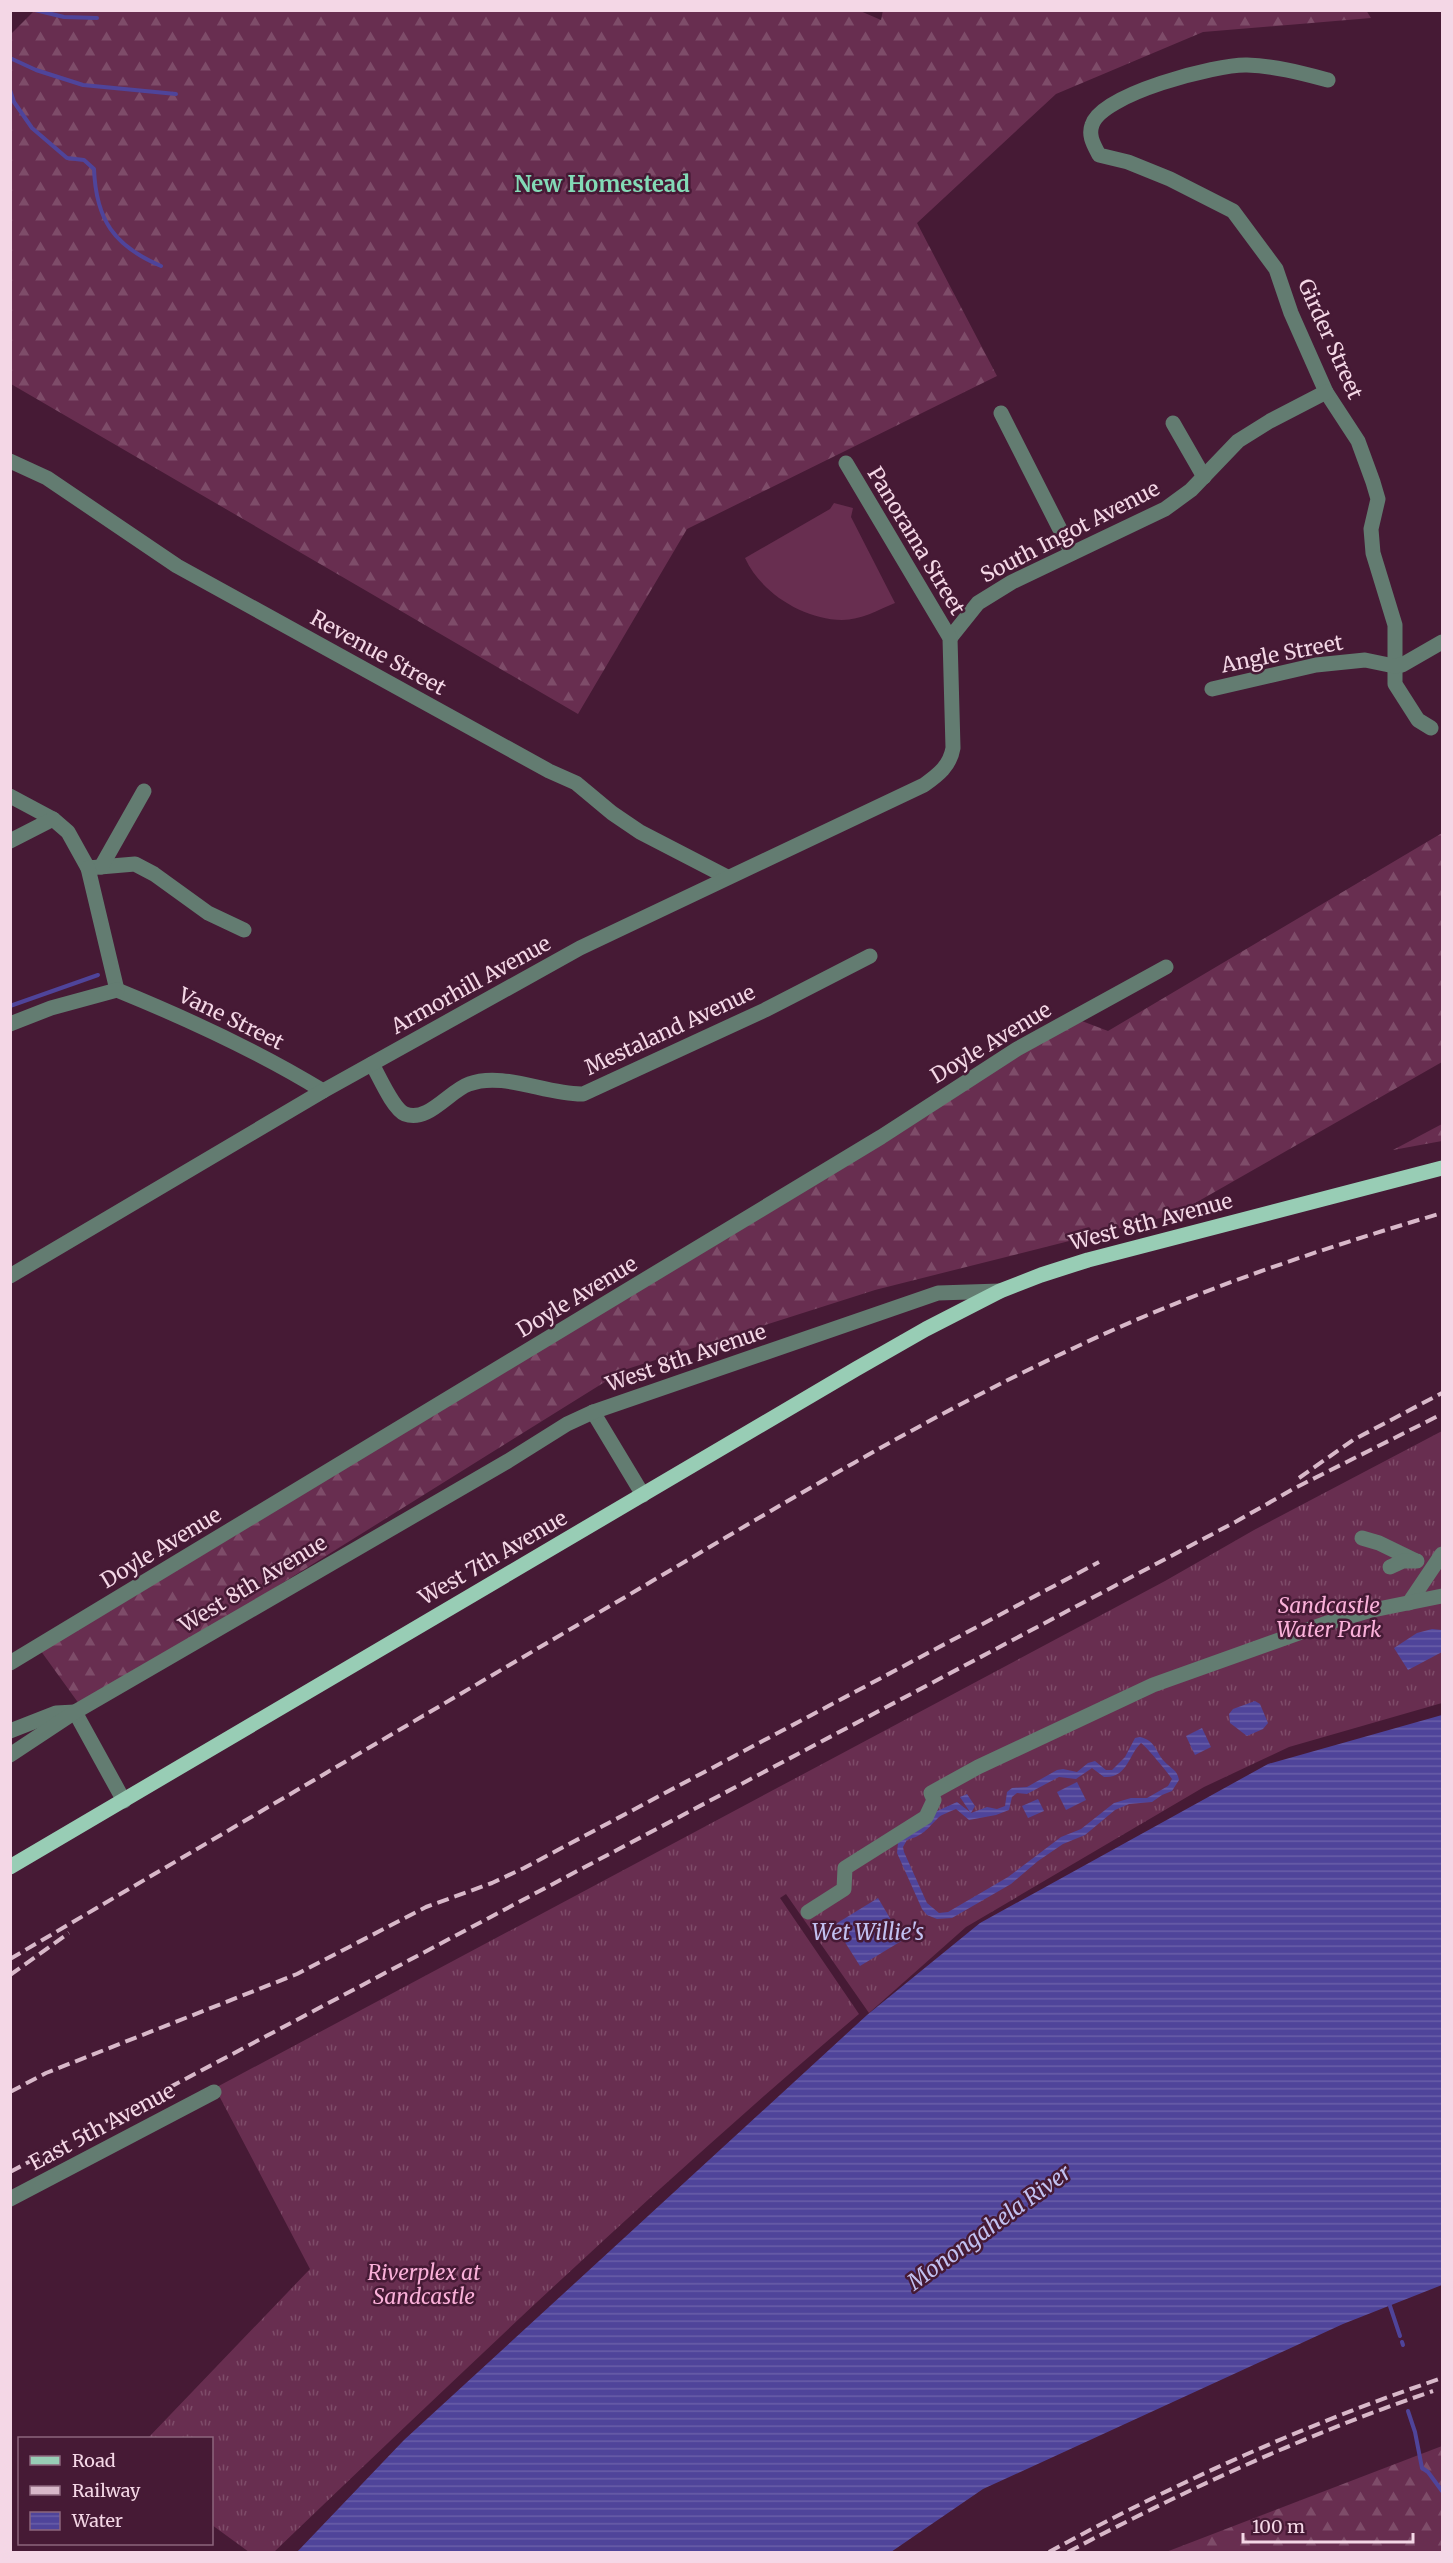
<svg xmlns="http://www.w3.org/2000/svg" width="1453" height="2563" font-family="Merriweather,serif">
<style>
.grass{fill:url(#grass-tufts)}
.forest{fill:url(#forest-firs)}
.pitch{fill:#682e50}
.water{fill:url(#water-rules);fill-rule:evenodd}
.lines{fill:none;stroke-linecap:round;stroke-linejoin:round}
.stream{stroke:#4f449a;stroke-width:4}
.minor{stroke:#637c71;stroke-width:15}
.major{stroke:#98cdb5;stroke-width:15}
.rail{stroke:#d8b8c9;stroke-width:4;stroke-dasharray:12 6;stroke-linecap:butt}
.labels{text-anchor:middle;stroke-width:5;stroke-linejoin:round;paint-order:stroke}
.street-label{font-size:21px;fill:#f4d7e6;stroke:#461a35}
.park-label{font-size:21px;font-style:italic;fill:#fab0d9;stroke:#461a35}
.neighbourhood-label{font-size:22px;font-weight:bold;fill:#83dab6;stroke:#461a35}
.water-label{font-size:22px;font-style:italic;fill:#c2c1f1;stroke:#461a35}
</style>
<defs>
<pattern id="grass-tufts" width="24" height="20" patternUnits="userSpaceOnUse" patternTransform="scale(1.5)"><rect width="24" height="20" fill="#682e50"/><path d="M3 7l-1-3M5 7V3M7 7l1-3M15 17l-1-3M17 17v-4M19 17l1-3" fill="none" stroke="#7e4c69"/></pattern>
<pattern id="forest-firs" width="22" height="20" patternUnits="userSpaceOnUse" patternTransform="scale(1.5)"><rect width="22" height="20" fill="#682e50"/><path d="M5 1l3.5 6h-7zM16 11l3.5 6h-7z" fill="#7e4c69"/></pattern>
<pattern id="water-rules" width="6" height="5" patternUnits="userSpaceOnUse" patternTransform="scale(1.5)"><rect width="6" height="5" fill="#4f449a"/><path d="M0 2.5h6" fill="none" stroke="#695ea8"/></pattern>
</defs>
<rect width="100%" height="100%" fill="#461a35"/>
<path class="grass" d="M 1442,1431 L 1442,1703 L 1289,1747 L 1204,1787 L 966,1927 L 869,2013 L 786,1894 L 780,1898 L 859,2014 C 657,2185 465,2369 274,2552 L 249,2552 L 212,2525 L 212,2438 L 148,2438 L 310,2269 L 215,2088 L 1165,1581 L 1254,1530 Z"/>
<g class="forest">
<polygon points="858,10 881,20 883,10 1366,10 1371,18 1203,32 1056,94 917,223 997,376 687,529 578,714 11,384 11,34 34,11"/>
<polygon points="1442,833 1442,1062 1176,1214 875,1290 624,1370 82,1708 38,1647 1074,1018 1108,1031"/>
<polygon points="1442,1124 1442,1141 1393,1150"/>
<polygon points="1442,2446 1442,2552 1166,2552"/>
</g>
<path class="pitch" d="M 834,503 L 853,508 L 851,517 L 895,603 C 878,610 861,620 842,620 C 803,619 761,593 745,558 L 830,509 Z"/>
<g class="water">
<polygon points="1432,1629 1442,1630 1442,1652 1408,1670 1394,1648 1417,1633"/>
<polygon points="1255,1701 1260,1704 1268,1723 1263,1729 1247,1736 1230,1723 1229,1714 1233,1709"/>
<polygon points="1442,1715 1442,2285 1343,2324 983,2489 891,2552 297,2552 404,2440 867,2015 980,1923 1268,1764"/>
<polygon points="1202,1728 1211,1747 1195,1755 1186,1736"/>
<path d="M 1140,1737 C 1156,1741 1155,1751 1164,1761 C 1171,1769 1177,1769 1179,1780 L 1172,1791 L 1162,1795 L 1152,1802 L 1129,1804 L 1115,1810 L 1085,1835 L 1063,1844 L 1038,1861 L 1011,1884 L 952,1918 L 937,1919 L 927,1915 L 922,1909 L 897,1853 L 898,1843 L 935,1812 L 957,1802 L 970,1812 L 960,1797 L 967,1794 L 975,1806 L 971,1813 L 987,1807 L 997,1809 L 1005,1806 L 1007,1792 L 1012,1788 L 1027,1787 L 1057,1770 L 1063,1769 L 1077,1772 L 1088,1763 L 1095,1761 L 1106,1770 L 1112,1770 L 1125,1757 L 1135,1738 ZM 1141,1743 C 1145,1745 1169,1774 1172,1779 L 1168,1786 L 1147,1798 L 1131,1798 L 1114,1803 L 1081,1829 L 1061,1837 L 1008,1877 L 948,1912 L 939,1913 L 927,1903 L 904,1852 L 903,1847 L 907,1840 C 924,1835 926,1830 938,1818 C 942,1814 950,1812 956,1809 L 969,1820 L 996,1815 L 1009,1810 L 1012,1797 L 1017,1793 L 1027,1794 L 1059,1777 L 1076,1779 L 1092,1768 L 1104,1777 C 1127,1779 1129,1754 1141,1743 Z"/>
<polygon points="1077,1782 1086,1800 1066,1810 1057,1792"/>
<polygon points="1038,1799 1044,1811 1028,1818 1022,1806"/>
<polygon points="878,1898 903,1940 860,1966 834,1925"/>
</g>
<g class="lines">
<g class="stream">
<polyline points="35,10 64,17 97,18"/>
<polyline points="10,58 36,70 83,85 176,94"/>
<path d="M 10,90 L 14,102 L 32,128 L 67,158 L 84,160 L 94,169 C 96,220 114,246 161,266"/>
<polyline points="10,1006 98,975"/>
<polyline points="1389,2303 1400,2336"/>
<polyline points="1402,2342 1403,2345"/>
<polyline points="1408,2411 1415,2432 1422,2468 1428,2472 1442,2491"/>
</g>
<g class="minor">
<path d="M 1328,80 C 1301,73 1275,66 1247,65 C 1217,64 1101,94 1092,125 C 1088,136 1094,145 1099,155 L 1128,162 L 1170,179 L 1233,211 L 1276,269 L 1291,313 L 1326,392 L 1358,441 L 1373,482 L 1378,499 L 1371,529 L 1373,553 L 1395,625 L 1395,684 L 1418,720 L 1431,728"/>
<polyline points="1001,413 1072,553"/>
<polyline points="1173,423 1204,477"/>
<polyline points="10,461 47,478 177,566 549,771 576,783 612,813 640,832 727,877"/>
<polyline points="950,638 978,603 1012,582 1165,509 1191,490 1238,441 1270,421 1326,392"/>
<polyline points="1212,689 1316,665 1365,660 1394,666 1402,665 1442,642"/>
<polyline points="10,796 53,819 68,832 88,868 135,864 154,874 208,913 244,930"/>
<polyline points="10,841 53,819"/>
<polyline points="101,867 144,791"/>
<polyline points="88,868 117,990"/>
<path d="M 117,990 C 188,1019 258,1051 323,1091"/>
<polyline points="10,1024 51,1008 117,990"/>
<path d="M 372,1064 C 379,1076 393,1109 405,1114 C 428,1123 449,1091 469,1084 C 503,1071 547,1095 583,1094 L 765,1010 L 870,956"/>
<path d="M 10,1276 L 323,1091 L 580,948 L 924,785 C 938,775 950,766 953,748 L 950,638 L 846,463"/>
<polyline points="593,1412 643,1495"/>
<polyline points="1362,1538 1379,1543 1414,1560"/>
<polyline points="1390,1567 1403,1561 1417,1561"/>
<polyline points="1409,1603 1442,1554"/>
<polyline points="10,1663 881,1137 1017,1049 1166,967"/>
<polyline points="10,1731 56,1713 75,1712 124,1801"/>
<polyline points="10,1755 75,1712 508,1461 567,1424 593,1412 938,1293 1000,1291"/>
<polyline points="808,1912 844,1889 845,1868 926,1817 934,1800 931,1793 978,1767 1153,1685 1324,1624 1368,1611 1442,1596"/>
<polyline points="10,2199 214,2092"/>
</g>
<polyline class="major" points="10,1867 856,1369 926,1329 1000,1291 1041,1275 1088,1260 1442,1168"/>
<g class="rail">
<polyline points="1299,1478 1353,1440 1442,1393"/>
<path d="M 10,1959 C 202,1846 394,1733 586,1620 C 747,1526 906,1426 1076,1347 C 1194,1291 1317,1250 1442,1213"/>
<polyline points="10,1975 69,1933"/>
<polyline points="10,2092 46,2073 297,1974 426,1907 492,1883 524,1868 1099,1562"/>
<polyline points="10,2172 1237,1521 1295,1488 1442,1414"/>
<path d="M 1049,2552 C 1175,2483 1306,2424 1442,2378"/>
<path d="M 1068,2552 C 1185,2490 1307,2434 1433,2391"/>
</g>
</g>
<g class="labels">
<g class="street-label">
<text transform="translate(1330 339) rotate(66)" y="7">Girder Street</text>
<text transform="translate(1070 532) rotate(-27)" y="7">South Ingot Avenue</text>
<text transform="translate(916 541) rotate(59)" y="7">Panorama Street</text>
<text transform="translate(378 653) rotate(29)" y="7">Revenue Street</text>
<text transform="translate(1282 654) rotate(-11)" y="7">Angle Street</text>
<text transform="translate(471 985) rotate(-29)" y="7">Armorhill Avenue</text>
<text transform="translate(231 1019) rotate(26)" y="7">Vane Street</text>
<text transform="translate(670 1030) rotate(-25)" y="7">Mestaland Avenue</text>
<text transform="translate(991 1043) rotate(-31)" y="7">Doyle Avenue</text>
<text transform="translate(1151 1222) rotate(-15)" y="7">West 8th Avenue</text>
<text transform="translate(577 1297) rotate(-31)" y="7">Doyle Avenue</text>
<text transform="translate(686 1358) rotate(-19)" y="7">West 8th Avenue</text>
<text transform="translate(161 1548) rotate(-31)" y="7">Doyle Avenue</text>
<text transform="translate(493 1558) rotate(-30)" y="7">West 7th Avenue</text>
<text transform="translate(253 1584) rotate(-31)" y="7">West 8th Avenue</text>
<text transform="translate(102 2127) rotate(-28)" y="7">East 5th Avenue</text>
</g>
<g class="park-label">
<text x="1329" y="1613">Sandcastle<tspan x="1329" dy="24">Water Park</tspan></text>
<text x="424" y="2280">Riverplex at<tspan x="424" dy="24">Sandcastle</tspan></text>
</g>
<g class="neighbourhood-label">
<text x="602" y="192">New Homestead</text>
</g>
<g class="water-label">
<text x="868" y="1940">Wet Willie's</text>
<text transform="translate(989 2227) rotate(-36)" y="8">Monongahela River</text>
</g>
</g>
<rect width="1453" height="2563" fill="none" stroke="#f4d7e6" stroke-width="24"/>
<rect x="18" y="2437" width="195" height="108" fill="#461a35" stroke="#8c667c" stroke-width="1.5"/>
<rect x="30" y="2456" width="30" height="9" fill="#98cdb5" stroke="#8c667c" stroke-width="1.5"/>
<text x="72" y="2467" font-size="18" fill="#f4d7e6">Road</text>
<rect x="30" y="2486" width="30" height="9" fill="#d8b8c9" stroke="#8c667c" stroke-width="1.5"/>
<text x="72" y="2497" font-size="18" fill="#f4d7e6">Railway</text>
<rect x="30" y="2512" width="30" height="18" fill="url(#water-rules)" stroke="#8c667c" stroke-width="1.5"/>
<text x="72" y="2527" font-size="18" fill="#f4d7e6">Water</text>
<path d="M1243 2533v9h170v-9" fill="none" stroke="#f4d7e6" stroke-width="3"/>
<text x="1252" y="2533" font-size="18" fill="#f4d7e6" stroke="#461a35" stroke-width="4.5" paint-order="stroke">100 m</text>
</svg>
